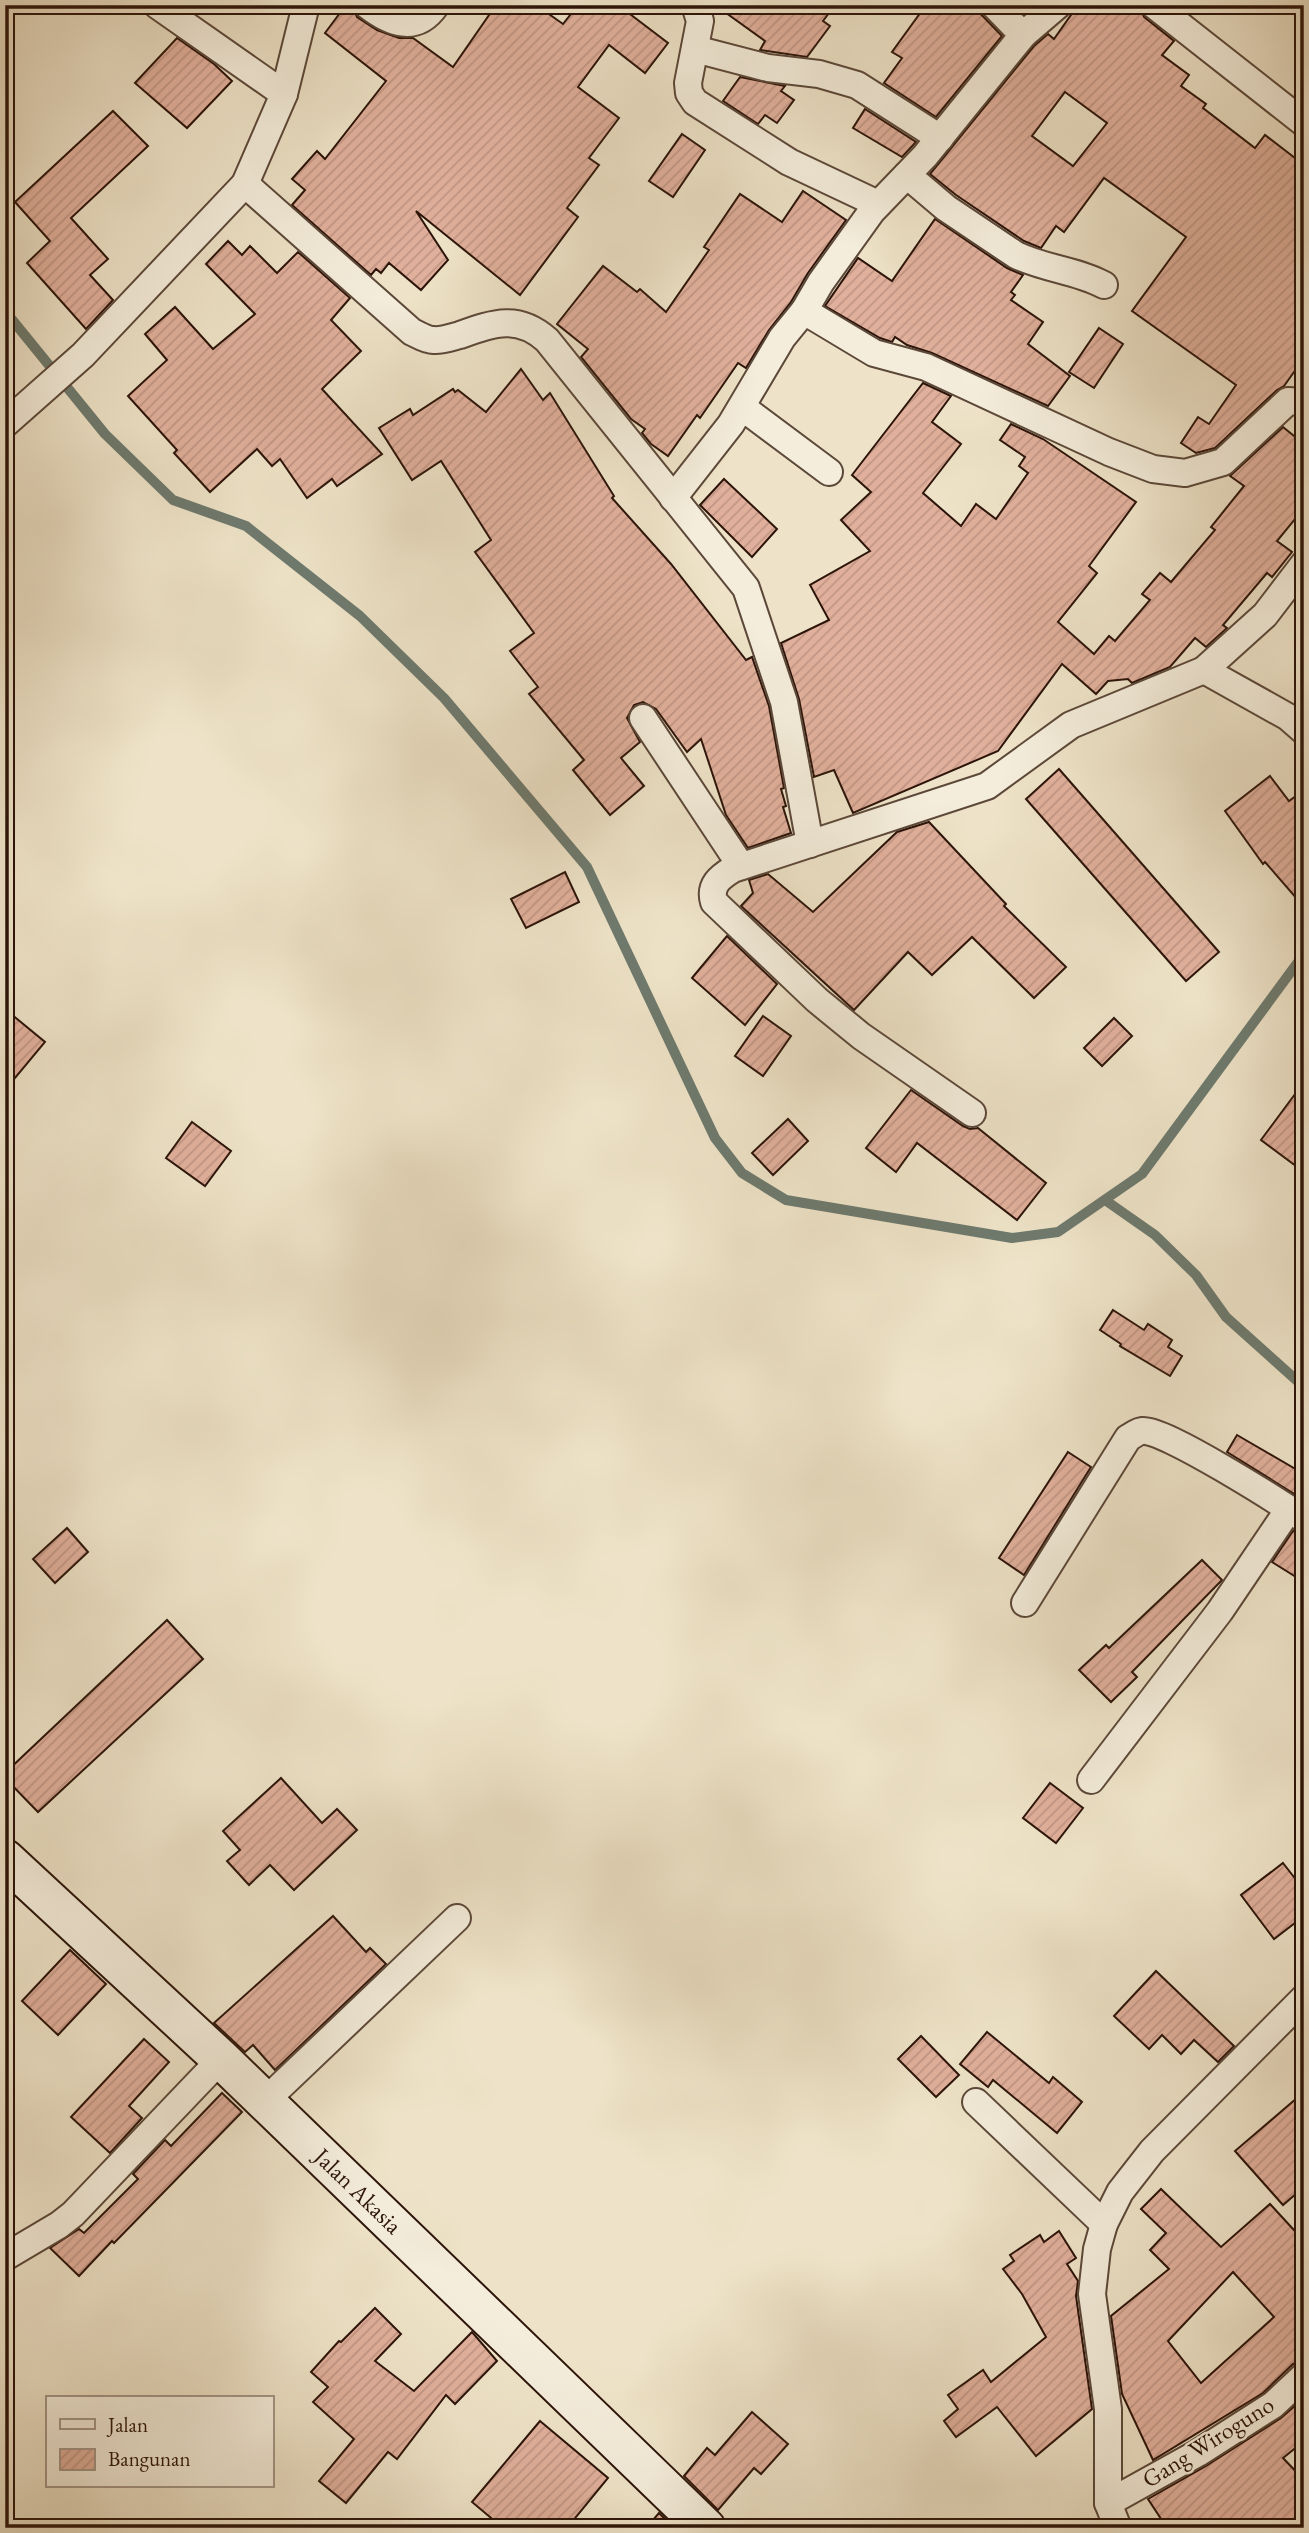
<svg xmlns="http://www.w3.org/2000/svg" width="1309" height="2533" font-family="'EB Garamond',serif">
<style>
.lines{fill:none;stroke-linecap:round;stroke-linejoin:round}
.stream{stroke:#6e7a6e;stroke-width:10}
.building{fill:url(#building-hatch);stroke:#2c1409;stroke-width:2;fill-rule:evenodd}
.street-casing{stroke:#5c4839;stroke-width:30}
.secondary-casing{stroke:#2c1409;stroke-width:42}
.street{stroke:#f4eddb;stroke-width:26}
.secondary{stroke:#f4eddb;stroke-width:38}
.labels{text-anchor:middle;stroke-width:5;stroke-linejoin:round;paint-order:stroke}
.street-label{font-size:24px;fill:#2c1409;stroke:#f4eddb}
</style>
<defs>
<pattern id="building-hatch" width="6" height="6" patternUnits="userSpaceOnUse" patternTransform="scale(1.75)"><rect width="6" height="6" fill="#e1b09c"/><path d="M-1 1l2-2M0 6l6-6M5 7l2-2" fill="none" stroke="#c19685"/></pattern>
</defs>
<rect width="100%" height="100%" fill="#eee3c8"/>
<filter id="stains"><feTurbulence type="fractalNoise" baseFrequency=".00286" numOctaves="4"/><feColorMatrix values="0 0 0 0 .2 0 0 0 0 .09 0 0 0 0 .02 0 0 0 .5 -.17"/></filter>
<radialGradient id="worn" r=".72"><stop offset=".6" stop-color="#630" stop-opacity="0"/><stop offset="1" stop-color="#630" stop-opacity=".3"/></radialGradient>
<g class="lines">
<g class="stream">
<polyline points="5,311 105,434 173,500 246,526 360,616 444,698 587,867 715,1138 742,1173 786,1200 1012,1238 1058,1232 1142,1174 1304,954"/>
<polyline points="1105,1200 1155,1235 1196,1275 1226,1317 1304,1387"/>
</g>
</g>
<g class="building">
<polygon points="346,5 352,5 357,17 377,30 399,38 413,38 453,67 496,5 536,5 563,24 578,5 618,5 668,43 645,73 609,45 578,87 619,118 589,158 599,165 567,208 578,217 520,295 416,211 448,260 421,290 389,263 381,273 376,269 371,275 292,205 305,190 292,179 317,151 325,159 386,81 325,33"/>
<polygon points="715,5 835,5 823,21 830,26 807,57 760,50 765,41"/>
<polygon points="926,5 972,5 1002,36 936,117 884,83 902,58 892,52"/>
<path d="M 1078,5 L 1139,5 L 1144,17 L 1174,41 L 1162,55 L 1189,75 L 1181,86 L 1206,104 L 1203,108 L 1255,148 L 1265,135 L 1304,165 L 1304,358 L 1284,386 L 1277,390 L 1215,448 L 1196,453 L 1181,443 L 1198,417 L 1209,424 L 1236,385 L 1132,311 L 1186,237 L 1104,178 L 1064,232 L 1056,226 L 1041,248 L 1024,241 L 956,195 L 930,174 L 1034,46 L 1048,34 L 1054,39 ZM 1065,92 L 1107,123 L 1073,166 L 1032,136 Z"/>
<polygon points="177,38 214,64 232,81 187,128 135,83"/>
<polygon points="740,77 785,86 781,91 794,100 777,123 765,115 758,124 723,101"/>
<polygon points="865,109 916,142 902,157 853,128"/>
<polygon points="113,111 148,146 71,218 108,259 90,275 113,300 86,329 27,263 50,241 15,202"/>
<polygon points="682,134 705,150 673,197 649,181"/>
<polygon points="803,191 846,220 808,273 791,302 769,330 746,368 738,363 700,418 697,415 668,456 651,444 642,433 645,429 631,419 581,357 588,349 557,324 603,266 637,292 640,289 666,312 709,250 704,247 740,194 782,222"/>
<polygon points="935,219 1007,268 1023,275 1011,292 1015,295 1011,300 1043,322 1028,344 1070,376 1048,406 932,353 907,345 895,337 892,342 880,338 825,306 858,258 892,281"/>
<polygon points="228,241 242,255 250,246 277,273 298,252 350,298 331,320 361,351 322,389 382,454 337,486 332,479 307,498 280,459 272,466 257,449 210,492 174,453 177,450 128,396 167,360 145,334 175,307 213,349 255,314 206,264"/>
<polygon points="1099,328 1123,344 1094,388 1069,372"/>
<polygon points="521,369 543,400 550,393 614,496 612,498 671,564 746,660 752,657 769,706 784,788 781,789 786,806 783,807 791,833 748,848 726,815 701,739 687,752 656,709 643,702 634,705 627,718 640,742 621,758 644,786 610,815 573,770 584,760 529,694 538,687 510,651 534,633 475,552 491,540 441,461 412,480 379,428 410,409 413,415 453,389 455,392 458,390 486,412"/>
<polygon points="923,383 951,396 932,422 961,444 923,493 961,526 976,504 996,519 1028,473 1019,466 1025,457 1000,440 1011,424 1043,439 1136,502 1089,566 1097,573 1058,622 1094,654 1109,636 1115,641 1150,600 1142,594 1160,573 1171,582 1215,530 1211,527 1244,486 1230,476 1283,427 1304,444 1304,508 1277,541 1292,552 1272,577 1267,573 1223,625 1227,628 1206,647 1195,638 1170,667 1132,683 1128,679 1108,681 1096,694 1062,664 998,751 853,813 834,770 814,777 799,699 781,643 829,620 810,585 870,551 841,520 871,492 852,475"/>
<polygon points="724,479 777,529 752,557 700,505"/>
<polygon points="1059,769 1219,952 1186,981 1026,799"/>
<polygon points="1270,776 1289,801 1304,790 1304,907 1265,862 1263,864 1225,811"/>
<polygon points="929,822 1006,904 1004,906 1066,967 1034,998 972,937 932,975 908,952 854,1010 741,906 753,893 749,880 768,874 813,912 897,832"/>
<polygon points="565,872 579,902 526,928 511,899"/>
<polygon points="727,936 777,984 745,1025 692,978"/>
<polygon points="5,1009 45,1042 5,1090"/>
<polygon points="763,1016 791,1036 763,1076 735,1056"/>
<polygon points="1114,1018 1132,1036 1102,1066 1084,1048"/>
<polygon points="1304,1082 1304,1172 1261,1140"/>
<polygon points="911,1090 963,1126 970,1129 978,1128 1046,1183 1017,1220 917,1143 896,1172 866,1148"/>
<polygon points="788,1119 808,1141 773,1175 752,1153"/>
<polygon points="192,1122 231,1151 205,1186 166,1158"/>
<polygon points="1113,1310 1144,1330 1148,1324 1172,1340 1168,1347 1182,1356 1170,1376 1120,1346 1121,1344 1100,1330"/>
<polygon points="1237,1435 1304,1474 1304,1500 1227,1452"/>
<polygon points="1068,1452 1091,1467 1024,1575 999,1558"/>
<polygon points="67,1528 88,1552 55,1583 33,1559"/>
<polygon points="1293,1531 1304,1535 1304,1582 1272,1562"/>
<polygon points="1202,1560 1222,1580 1132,1672 1137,1677 1111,1702 1079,1670 1106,1645 1109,1648"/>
<polygon points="167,1620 203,1659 38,1812 5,1778 5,1773"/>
<polygon points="281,1778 322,1823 337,1809 357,1830 294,1890 270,1865 249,1885 227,1861 240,1850 223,1831"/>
<polygon points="1050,1783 1083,1808 1056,1843 1023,1818"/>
<polygon points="1283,1863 1304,1890 1304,1916 1274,1939 1241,1895"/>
<polygon points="333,1916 366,1952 370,1948 386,1964 275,2070 253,2045 245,2052 214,2023"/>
<polygon points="70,1950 106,1984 58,2035 22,2001"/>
<polygon points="1156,1971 1234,2046 1218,2062 1194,2040 1181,2054 1162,2035 1149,2049 1114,2016"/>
<polygon points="987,2032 1049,2083 1053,2077 1082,2102 1057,2133 993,2080 988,2087 960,2064"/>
<polygon points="921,2036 959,2075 936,2097 898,2059"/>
<polygon points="144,2039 169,2062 129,2106 142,2118 110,2153 71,2117"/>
<polygon points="1304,2092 1304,2187 1283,2205 1235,2151"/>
<polygon points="222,2093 242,2112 114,2243 112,2241 79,2276 50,2248 79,2229 84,2233 138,2179 133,2174 165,2140 171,2146"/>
<path d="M 1161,2189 L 1221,2247 L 1270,2204 L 1304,2241 L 1304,2361 L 1293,2364 L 1263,2393 L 1153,2460 L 1122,2394 L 1111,2316 L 1169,2269 L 1150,2250 L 1166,2233 L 1141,2209 ZM 1233,2272 L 1274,2317 L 1201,2383 L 1168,2341 Z"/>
<polygon points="1059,2231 1076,2258 1067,2264 1078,2281 1076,2296 1092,2409 1036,2456 997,2407 956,2437 944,2421 958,2409 948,2395 983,2370 991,2382 1046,2337 1022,2294 1003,2269 1014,2261 1010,2255 1040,2235 1044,2242"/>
<polygon points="375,2308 401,2334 375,2361 414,2391 472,2332 497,2361 455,2404 446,2395 397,2459 388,2452 346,2503 319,2481 354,2439 313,2402 328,2387 311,2372 339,2341 341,2342"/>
<polygon points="1304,2398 1304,2441 1283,2458 1304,2480 1304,2528 1167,2528 1148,2499 1206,2466 1281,2418"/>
<polygon points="752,2412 788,2444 761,2474 754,2468 718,2510 684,2476 707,2448 715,2455"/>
<polygon points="540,2421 608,2478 567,2528 503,2528 472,2502"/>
<polygon points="659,2513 674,2528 646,2528"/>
</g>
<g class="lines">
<g class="street-casing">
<g id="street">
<polyline points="157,5 284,94"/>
<path d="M 367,5 C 390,23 416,34 436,5"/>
<polyline points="695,5 700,21 688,83 689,93 695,102 789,162 878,204"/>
<polyline points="994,5 1023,35 1058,5"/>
<polyline points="1154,5 1304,123"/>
<polyline points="695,49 768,68 819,74 857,85 940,138"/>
<path d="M 907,175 L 946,208 L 1016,255 C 1045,269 1076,270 1104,285"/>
<path d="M 245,184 L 412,332 C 419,335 426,340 433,340 C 442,341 452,337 460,335 C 494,323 518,314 547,340 L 746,588 L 784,702 L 810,844"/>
<polyline points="804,311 874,353 926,367 1109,452 1153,469 1185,473 1223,462 1288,401 1304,402"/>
<polyline points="742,407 829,472"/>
<polyline points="5,424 83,355 245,184 284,94 306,5"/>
<polyline points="673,498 731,424 782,338 804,311 821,282 872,211 925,156 1023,35"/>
<polyline points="1204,670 1288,717 1304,731"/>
<polyline points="643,718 741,866"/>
<path d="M 972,1113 L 861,1036 L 817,1000 L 714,902 C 709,885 720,877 733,869 L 987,786 L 1071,725 L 1204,670 L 1265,615 L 1304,564"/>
<path d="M 1025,1603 L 1128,1438 C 1132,1436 1138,1431 1142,1431 C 1162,1427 1282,1504 1304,1519"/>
<polyline points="1091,1780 1220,1611 1289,1509"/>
<polyline points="265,2101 457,1918"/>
<polyline points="976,2102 1104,2224"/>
<polyline points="5,2257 59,2225 73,2214 221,2059"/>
<polyline points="1108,2503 1198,2453 1273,2405 1304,2376"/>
<polyline points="1118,2528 1108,2503 1108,2409 1092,2294 1097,2249 1104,2224 1120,2192 1152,2151 1304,1998"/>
</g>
</g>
<g class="secondary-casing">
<polyline id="secondary" points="5,1859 221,2059 706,2528"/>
</g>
<use href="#street" class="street"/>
<use href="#secondary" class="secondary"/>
</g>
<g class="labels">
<g class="street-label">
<text transform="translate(358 2191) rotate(44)" y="8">Jalan Akasia</text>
<text transform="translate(1208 2442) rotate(-32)" y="8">Gang Wiroguno</text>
</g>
</g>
<rect width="1309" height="2533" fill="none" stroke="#eee3c8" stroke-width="28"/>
<rect x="7" y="7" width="1295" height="2519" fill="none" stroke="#2c1409" stroke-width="3.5"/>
<rect x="14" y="14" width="1281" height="2505" fill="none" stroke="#2c1409" stroke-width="2"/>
<rect x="46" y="2396" width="228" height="91" fill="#f4eddb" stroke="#a49687" stroke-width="2"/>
<rect x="60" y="2419" width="35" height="10" fill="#f4eddb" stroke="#a49687" stroke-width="2"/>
<text x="108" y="2432" font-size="21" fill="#2c1409">Jalan</text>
<rect x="60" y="2449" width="35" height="21" fill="url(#building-hatch)" stroke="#a49687" stroke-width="2"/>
<text x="108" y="2466" font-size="21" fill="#2c1409">Bangunan</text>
<rect width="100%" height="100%" filter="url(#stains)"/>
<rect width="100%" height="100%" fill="url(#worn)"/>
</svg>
